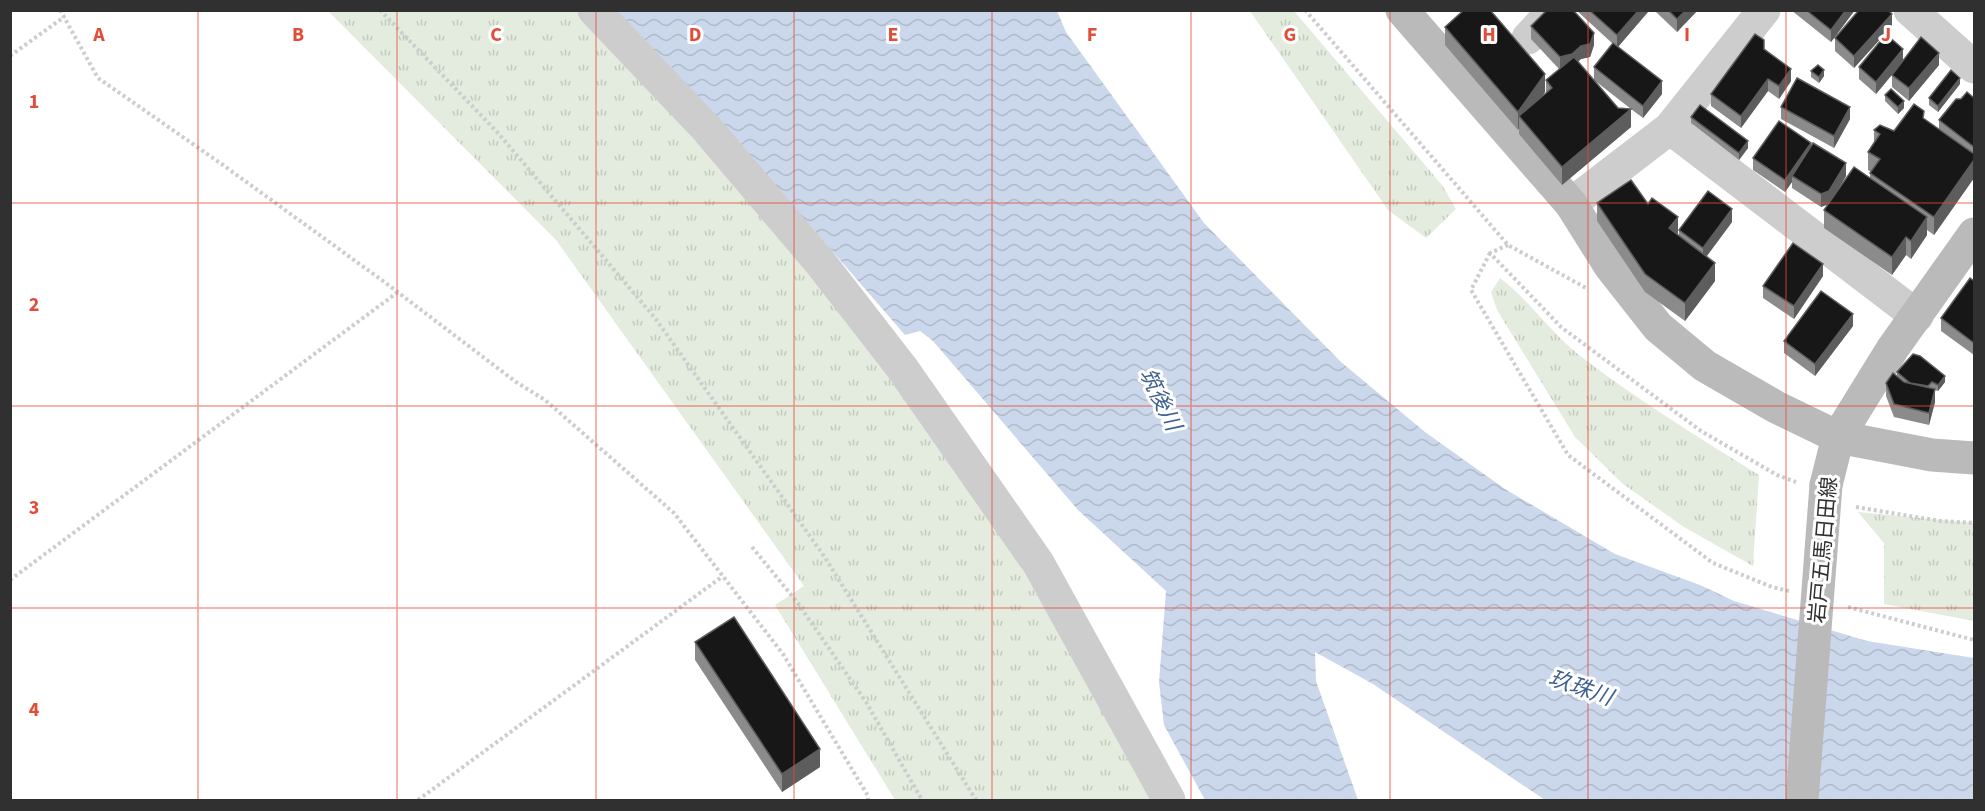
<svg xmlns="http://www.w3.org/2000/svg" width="1985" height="811" font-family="'Source Sans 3','Noto Sans JP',sans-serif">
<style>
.grass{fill:url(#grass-tufts)}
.water{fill:url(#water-waves)}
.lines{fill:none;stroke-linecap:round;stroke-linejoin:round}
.path{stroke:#cdcdcd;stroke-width:4;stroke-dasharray:3 3;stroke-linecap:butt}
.street{stroke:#cdcdcd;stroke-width:33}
.secondary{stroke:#bababa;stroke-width:33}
.secondary-bridge{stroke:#bababa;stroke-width:33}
.wall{fill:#8b8b8b}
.shaded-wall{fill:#5d5d5d}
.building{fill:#171717;stroke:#5d5d5d;stroke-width:1.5}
.grid{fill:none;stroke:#e14d38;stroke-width:1.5;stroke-opacity:0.55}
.labels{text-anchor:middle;stroke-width:6;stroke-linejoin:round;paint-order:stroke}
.street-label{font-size:21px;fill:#303030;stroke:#fff}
.water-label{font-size:22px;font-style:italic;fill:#3f6190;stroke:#fff}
.grid-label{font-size:20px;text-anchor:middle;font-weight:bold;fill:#e14d38;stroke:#fff;stroke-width:6;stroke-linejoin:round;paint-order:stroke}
</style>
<defs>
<pattern id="grass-tufts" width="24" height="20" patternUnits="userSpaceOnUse" patternTransform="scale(1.5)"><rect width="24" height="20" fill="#e3ecde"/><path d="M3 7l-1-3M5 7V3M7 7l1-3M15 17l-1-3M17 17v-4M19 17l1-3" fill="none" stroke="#c3cbbf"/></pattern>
<pattern id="water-waves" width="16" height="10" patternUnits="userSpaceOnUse" patternTransform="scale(1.5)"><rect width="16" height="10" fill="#cbd8eb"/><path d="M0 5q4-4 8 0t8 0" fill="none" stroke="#afbaca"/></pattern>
</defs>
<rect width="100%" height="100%" fill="#fff"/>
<g class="grass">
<polygon points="328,11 576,11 638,75 834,301 1006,541 1153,800 895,800 775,605 804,586 556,240"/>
<polygon points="1250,11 1294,11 1442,185 1456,209 1426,238 1388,210"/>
<path d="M 1500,278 C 1529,300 1550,332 1579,355 C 1636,399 1698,437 1759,475 L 1753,566 L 1684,527 L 1623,484 L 1575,437 L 1497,310 L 1491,292 Z"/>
<polygon points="1858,512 1974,523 1974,621 1884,604 1884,543"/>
</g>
<polygon class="water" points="617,11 1057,11 1066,32 1204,223 1341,362 1425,432 1505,489 1615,554 1700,585 1734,601 1867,641 1974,658 1974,800 1545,800 1373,684 1315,652 1316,681 1358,800 1205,800 1164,725 1159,682 1166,591 1078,510 933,341 920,331 905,335 748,154"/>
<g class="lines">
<g class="path">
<polyline points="60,10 98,78 223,165 383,281 516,382 545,400 674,513 783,654 868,796 868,800"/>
<polyline points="380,10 498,133 655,318 824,556 976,800"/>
<polyline points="1305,10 1508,245 1586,288"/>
<polyline points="10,56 64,17"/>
<polyline points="1508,245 1490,253 1561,327 1701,431 1777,475 1796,482"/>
<polyline points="1490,253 1471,290 1568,455 1713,563 1772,587 1789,591"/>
<polyline points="1856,507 1940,521 1974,523"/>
<polyline points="752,547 797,602 866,702 922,800"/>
<polyline points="10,580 398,292"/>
<polyline points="1848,607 1974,640"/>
<polyline points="418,800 723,576"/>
</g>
<g class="street">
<polyline points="594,10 706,128 819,261 902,368 1038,563 1169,800"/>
<polyline points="1910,10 1974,67"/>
<polyline points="1528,38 1554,10"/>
<polyline points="1670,128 1917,316"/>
<polyline points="1571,204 1670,128 1764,10"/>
</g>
<g class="secondary">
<polyline points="1402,10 1571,204 1610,266 1658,327 1705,366 1776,407 1838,437 1932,455 1974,458"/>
<polyline points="1826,485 1838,437 1893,348 1974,234"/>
</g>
<polyline class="secondary-bridge" points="1802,800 1826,485"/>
</g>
<g class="wall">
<polygon points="1576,10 1649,10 1618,47 1662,94 1643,118 1631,109 1631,127 1562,185 1519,134 1519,128 1518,130 1445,45 1445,27 1545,92 1540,98 1546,94 1546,80 1559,69 1531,39 1531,26 1594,45 1590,57 1581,59 1578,62 1618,108 1631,109 1594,80 1594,67 1613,44"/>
<polygon points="1656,10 1698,10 1677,32 1656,12"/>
<polygon points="1791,10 1855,10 1831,42"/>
<polygon points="1892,26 1854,68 1835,51 1835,38"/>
<polygon points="1764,49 1791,81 1779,99 1768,91 1741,128 1711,106 1711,94"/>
<polygon points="1903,60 1939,65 1909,101 1892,87 1892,75 1876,94 1859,79 1859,67"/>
<polygon points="1811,71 1824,76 1819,83 1811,77"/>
<polygon points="1960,84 1938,112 1929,105 1929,98"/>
<polygon points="1885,95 1904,108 1898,114 1885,101"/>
<polygon points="1974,98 1974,178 1934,235 1927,230 1927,235 1911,259 1906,255 1892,275 1824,228 1824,210 1828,204 1821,207 1792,188 1792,182 1785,192 1753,170 1753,158 1811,147 1846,176 1837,192 1870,178 1870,173 1871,172 1868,170 1868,152 1874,142 1874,130 1894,131 1924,119 1939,130 1939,120 1961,99"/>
<polygon points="1781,107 1850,119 1834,148 1781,119"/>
<polygon points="1691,117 1748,148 1739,160 1691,123"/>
<polygon points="1597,203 1648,204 1679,236 1679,230 1732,222 1707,256 1715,281 1685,321 1645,292 1597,221"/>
<polygon points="1823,276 1794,319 1763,298 1763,286"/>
<polygon points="1974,281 1974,355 1941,331 1941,318"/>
<polygon points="1853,326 1815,376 1784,353 1784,341"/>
<polygon points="1897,372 1945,382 1938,391 1935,390 1935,402 1929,425 1894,417 1886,396 1886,383 1897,377"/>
<polygon points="695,642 820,767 782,792 695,660"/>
</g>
<g class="shaded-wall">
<polygon points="1639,10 1649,10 1649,11 1617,48 1617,35"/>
<polygon points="1686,10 1698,10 1677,32 1677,19"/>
<polygon points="1846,10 1855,10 1831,42 1831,30"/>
<polygon points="1892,14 1892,26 1854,68 1854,56"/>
<polygon points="1594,33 1594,45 1590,57 1581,59 1572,66 1560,69 1560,57"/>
<polygon points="1903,49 1903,61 1876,94 1876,82"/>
<polygon points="1939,53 1939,65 1909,101 1909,88"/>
<polygon points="1791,69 1791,81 1779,99 1779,86"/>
<polygon points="1824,70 1824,76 1819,83 1819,77"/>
<polygon points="1545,74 1545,92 1524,122 1519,116 1519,128 1518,130 1518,112"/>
<polygon points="1960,78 1960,84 1938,112 1938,106"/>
<polygon points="1768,79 1768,91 1741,128 1741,116"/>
<polygon points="1662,81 1662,94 1643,118 1643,106"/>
<polygon points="1904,101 1904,108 1898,114 1898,107"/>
<polygon points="1850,107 1850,119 1834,148 1834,136"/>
<polygon points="1631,109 1631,127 1562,185 1562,167"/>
<polygon points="1748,141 1748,148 1739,160 1739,153"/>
<polygon points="1811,143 1811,155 1792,176 1792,182 1785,192 1785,180"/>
<polygon points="1974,160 1974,178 1934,235 1934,217"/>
<polygon points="1846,163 1846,176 1829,204 1821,207 1821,194"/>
<polygon points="1732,209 1732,222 1703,261 1703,248"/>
<polygon points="1678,217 1678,235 1669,228"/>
<polygon points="1927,217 1927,235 1911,259 1911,241"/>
<polygon points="1906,237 1906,255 1892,275 1892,257"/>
<polygon points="1715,263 1715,281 1685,321 1685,303"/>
<polygon points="1823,264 1823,276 1794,319 1794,306"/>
<polygon points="1853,314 1853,326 1815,376 1815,364"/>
<polygon points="1945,376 1945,382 1938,391 1938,385"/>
<polygon points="1935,389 1935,402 1929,425 1929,413"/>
<polygon points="820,749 820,767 782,792 782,774"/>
</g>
<g class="building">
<polygon points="1464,10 1490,10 1545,74 1518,112 1445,27"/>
<polygon points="1547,10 1573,10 1594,33 1590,44 1581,46 1572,54 1560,57 1531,26"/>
<polygon points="1589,10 1639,10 1617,35"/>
<polygon points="1668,10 1686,10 1677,19"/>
<polygon points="1806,10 1846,10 1831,30"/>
<polygon points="1859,10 1888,10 1892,14 1854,56 1835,38"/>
<polygon points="1755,34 1764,40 1764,49 1791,69 1779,86 1768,79 1741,116 1711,94"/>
<polygon points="1886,34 1903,49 1876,82 1859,67"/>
<polygon points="1921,37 1939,53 1909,88 1892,75"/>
<polygon points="1613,43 1662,81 1643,106 1594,67"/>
<polygon points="1574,57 1618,108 1631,109 1562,167 1519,116 1552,88 1546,80"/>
<polygon points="1818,65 1824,70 1819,77 1811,71"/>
<polygon points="1951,70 1960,78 1938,106 1929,98"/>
<polygon points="1797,78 1850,107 1834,136 1781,107"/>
<polygon points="1891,89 1904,101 1898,107 1885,95"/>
<polygon points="1967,92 1974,98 1974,147 1939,120 1956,99 1961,99"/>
<polygon points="1914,104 1924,111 1923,118 1974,154 1974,160 1934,217 1870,173 1880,159 1868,152 1880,134 1874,130 1880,125 1894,131"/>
<polygon points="1700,105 1748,141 1739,153 1691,117"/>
<polygon points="1779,121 1811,143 1785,180 1753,158"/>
<polygon points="1813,143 1846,163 1829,191 1821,194 1792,176"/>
<polygon points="1854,167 1927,217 1911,241 1906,237 1892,257 1824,210"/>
<polygon points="1631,180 1648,204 1652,198 1678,217 1669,228 1715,263 1685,303 1645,274 1597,203"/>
<polygon points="1708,191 1732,209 1703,248 1679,230"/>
<polygon points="1793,243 1823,264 1794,306 1763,286"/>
<polygon points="1970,278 1974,281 1974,343 1941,318"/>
<polygon points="1821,291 1853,314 1815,364 1784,341"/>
<polygon points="1913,354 1920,356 1945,376 1938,385 1932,382 1928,386 1910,383 1897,372"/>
<polygon points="1893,373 1904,382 1935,389 1929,413 1894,404 1886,383"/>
<polygon points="734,617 820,749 782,774 695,642"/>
</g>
<path class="grid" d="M 198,10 L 198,800M 397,10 L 397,800M 596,10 L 596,800M 794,10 L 794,800M 992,10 L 992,800M 1191,10 L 1191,800M 1390,10 L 1390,800M 1588,10 L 1588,800M 1786,10 L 1786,800M 10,203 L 1974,203M 10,406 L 1974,406M 10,608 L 1974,608"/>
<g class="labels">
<g class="street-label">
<text transform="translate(1823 550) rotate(-85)" y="7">岩戸五馬日田線</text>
</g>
<g class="water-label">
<text transform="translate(1161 399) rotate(64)" y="8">筑後川</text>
<text transform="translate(1581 687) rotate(19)" y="8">玖珠川</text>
</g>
</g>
<g class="grid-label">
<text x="99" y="41">A</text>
<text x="298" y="41">B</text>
<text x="496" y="41">C</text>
<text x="695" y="41">D</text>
<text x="893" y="41">E</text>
<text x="1092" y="41">F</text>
<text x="1290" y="41">G</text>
<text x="1489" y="41">H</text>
<text x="1687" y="41">I</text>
<text x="1886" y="41">J</text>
<text x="34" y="108">1</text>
<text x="34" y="311">2</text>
<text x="34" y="514">3</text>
<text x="34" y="716">4</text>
</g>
<rect width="1985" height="811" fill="none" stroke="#303030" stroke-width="24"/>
</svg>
